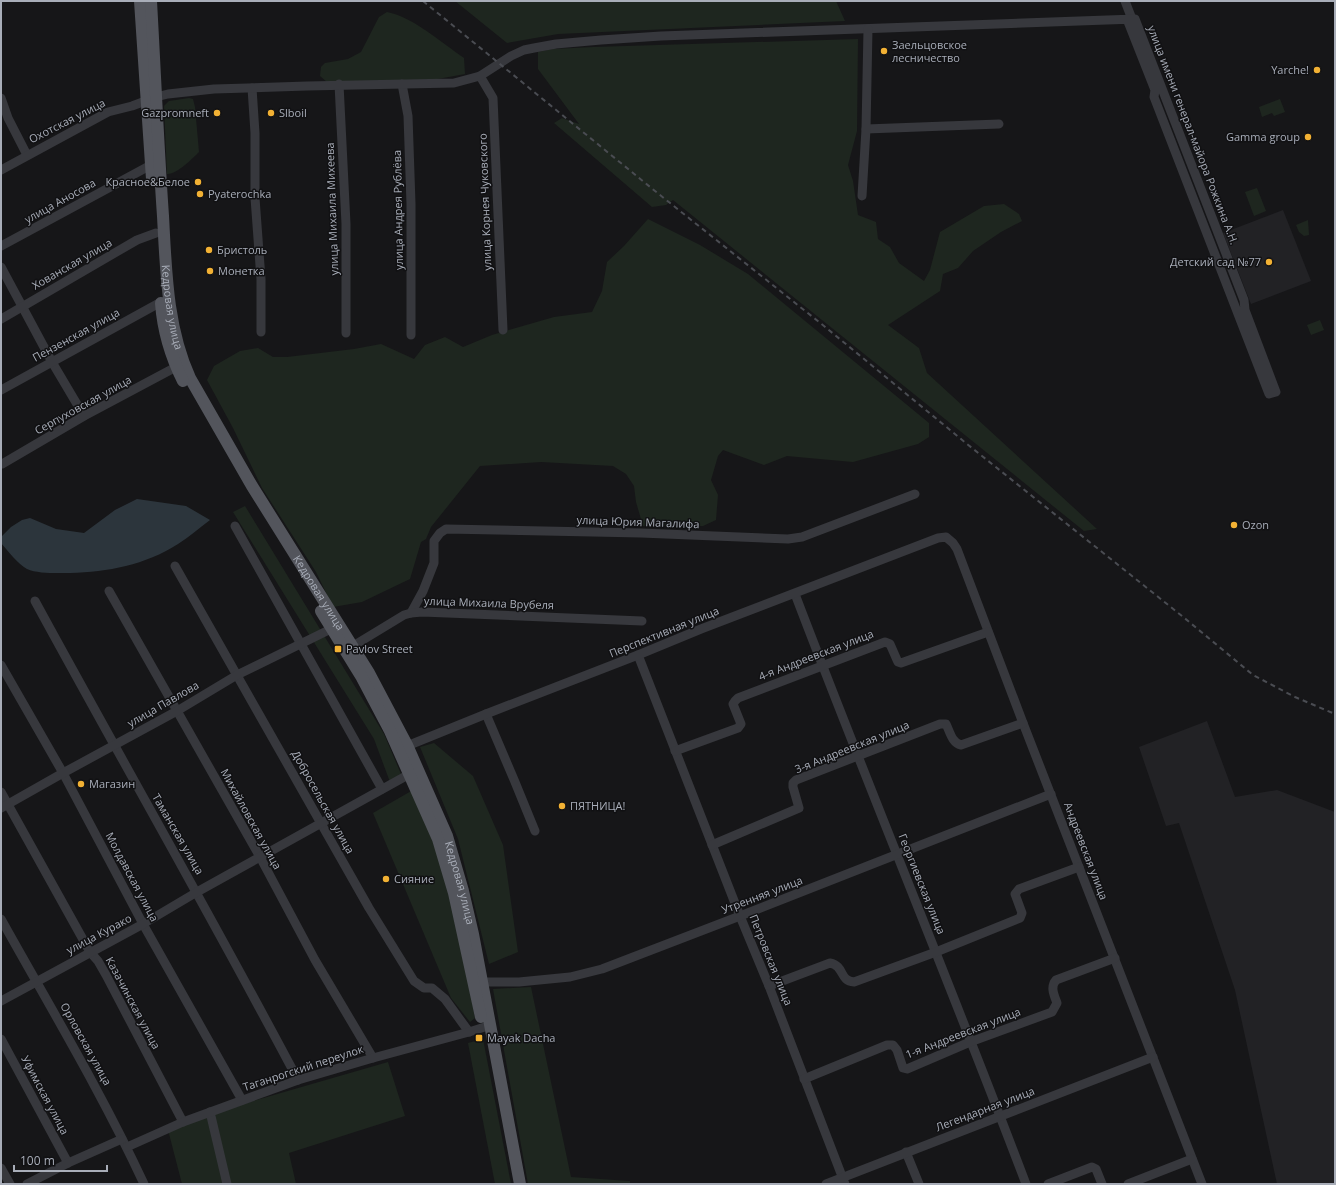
<svg xmlns="http://www.w3.org/2000/svg" width="1336" height="1185" font-family="'Open Sans',sans-serif">
<style>
.built{fill:#222225}
.green{fill:#1e261f}
.water{fill:#2c353c}
.lines{fill:none;stroke-linecap:round;stroke-linejoin:round}
.minor{stroke:#37383d;stroke-width:9}
.major{stroke:#53555c;stroke-width:12}
.rail{stroke:#4a4c52;stroke-width:2;stroke-dasharray:5 4;stroke-linecap:butt}
.poi-dot{fill:#f2b134;stroke:#111113;stroke-width:1.5}
.labels{text-anchor:middle;stroke-width:3;stroke-linejoin:round;paint-order:stroke}
.poi-label{font-size:11px;fill:#a8adb8;stroke:#111113;text-anchor:start}
.street-label{font-size:11px;fill:#a8adb8;stroke:#111113}
</style>
<rect width="100%" height="100%" fill="#161618"/>
<g class="built">
<polygon points="1283,210 1311,281 1251,304 1223,233"/>
<polygon points="1207,721 1235,797 1277,790 1335,812 1335,1184 1277,1184 1235,990 1179,823 1166,826 1139,747"/>
</g>
<g class="green">
<polygon points="455,1 836,1 845,21 558,34 507,43"/>
<path d="M 387,12 C 413,17 442,43 464,58 L 465,74 L 432,80 L 327,82 L 320,76 L 321,67 L 325,63 L 348,59 L 361,52 L 379,17 Z"/>
<polygon points="858,39 857,131 848,165 853,181 858,215 876,222 878,239 890,247 899,263 924,281 930,270 940,232 984,206 1004,204 1019,214 1022,221 1001,232 973,251 958,268 943,274 940,291 888,325 919,348 927,373 1097,529 1084,531 673,200 666,205 652,207 554,123 562,118 579,124 538,69 538,52 553,49 593,47"/>
<path d="M 189,98 L 193,99 L 195,107 L 199,152 C 192,159 176,175 167,174 L 164,106 L 169,101 Z"/>
<polygon points="1280,99 1285,112 1274,116 1272,113 1262,117 1259,107"/>
<polygon points="1257,188 1266,211 1254,216 1245,192"/>
<polygon points="648,219 700,245 748,274 929,423 929,437 918,444 853,462 787,456 764,465 723,450 718,456 711,480 718,495 716,520 703,526 643,526 636,502 634,486 626,474 613,466 541,462 480,466 431,527 426,539 421,542 410,579 362,602 333,607 316,572 262,488 233,428 207,380 214,366 240,351 258,348 273,357 287,357 354,349 381,344 414,359 425,345 445,337 463,347 492,335 554,317 592,312 602,291 607,262 624,246"/>
<polygon points="1308,220 1309,235 1304,236 1299,232 1296,225"/>
<polygon points="1320,320 1324,330 1311,335 1307,325"/>
<polygon points="245,506 384,734 401,774 390,782 374,739 233,512"/>
<polygon points="434,743 473,776 503,845 518,952 489,964 458,839 420,747"/>
<polygon points="413,790 438,855 461,938 475,1018 470,1022 451,998 373,813"/>
<polygon points="531,987 571,1177 630,1181 630,1184 528,1184 493,989"/>
<polygon points="483,1039 511,1184 495,1184 468,1043"/>
<polygon points="388,1062 405,1116 289,1153 296,1184 182,1184 167,1126"/>
</g>
<path class="water" d="M 137,499 L 186,506 L 210,520 C 199,528 189,537 178,544 C 145,565 108,572 70,573 C 58,573 38,574 27,569 C 18,564 8,551 1,543 L 1,537 L 11,527 L 22,520 L 30,518 L 56,529 L 84,533 L 115,510 Z"/>
<g class="lines">
<g class="minor">
<polyline points="1125,1 1132,19"/>
<polyline points="480,76 493,98 503,330"/>
<polyline points="339,84 346,224 346,333"/>
<polyline points="402,84 408,116 411,204 411,335"/>
<polyline points="252,88 255,133 255,198 261,279 261,332"/>
<polyline points="1,98 8,118 27,155"/>
<polyline points="866,129 999,124"/>
<polyline points="1,170 108,112 132,106 156,97 168,94 214,89 307,86 454,83 480,76 511,56 524,50 534,48 556,44 601,40 661,36 1135,19 1244,300 1245,310 1276,392 1269,394 1154,97 1155,90 1127,19"/>
<polyline points="862,196 866,129 868,29"/>
<polyline points="1,246 151,165"/>
<polyline points="1,267 52,362 84,416"/>
<polyline points="1,319 137,240 156,233"/>
<polyline points="1,390 161,302"/>
<polyline points="2,464 84,416 176,367"/>
<polyline points="235,526 382,789"/>
<polyline points="175,566 369,908 414,981 424,988 432,988 445,999 469,1032"/>
<polyline points="109,591 260,857 315,960 373,1058"/>
<path d="M 795,594 C 870,791 951,986 1026,1184"/>
<path d="M 35,601 C 122,761 213,919 298,1080"/>
<polyline points="411,613 423,591 434,563 434,541 440,533 446,529 641,533 788,539 802,537 915,494"/>
<polyline points="348,649 404,615 411,613 422,612 642,621"/>
<polyline points="638,655 740,916 769,986 845,1184"/>
<polyline points="1,665 63,773 143,924 242,1100"/>
<polyline points="486,714 515,782 535,831"/>
<polyline points="402,748 486,714 638,655 701,629 938,538 946,537 953,543 957,549 1023,723 1202,1184"/>
<polyline points="675,751 738,728 741,724 733,704 735,701 738,698 885,642 890,644 897,660 898,662 901,663 988,632"/>
<polyline points="1,792 90,952 98,961 106,975 183,1122"/>
<polyline points="1,808 63,773 177,711 237,675 337,626"/>
<path d="M 712,845 L 799,808 L 793,787 L 793,783 L 796,780 L 940,724 L 946,724 C 950,732 952,743 961,745 L 1023,723"/>
<path d="M 1,919 C 50,1007 102,1093 144,1184"/>
<polyline points="476,982 519,982 570,977 602,969 740,916 1051,794"/>
<path d="M 769,986 L 830,963 C 845,966 839,981 854,982 L 936,952 L 1020,918 L 1022,913 L 1015,894 L 1019,889 L 1079,867"/>
<polyline points="1,1001 143,924 197,892 415,771"/>
<polyline points="1,1039 68,1163"/>
<path d="M 804,1079 L 887,1045 L 893,1045 L 897,1050 L 903,1068 L 907,1069 L 970,1042 L 1052,1012 L 1057,1003 C 1054,995 1050,987 1056,980 L 1115,958"/>
<polyline points="210,1112 227,1184"/>
<polyline points="127,1147 183,1122 298,1080 373,1058 469,1032 491,1025"/>
<polyline points="906,1152 919,1184"/>
<polyline points="1,1168 10,1184"/>
<polyline points="27,1184 68,1163 122,1139"/>
<polyline points="826,1184 1153,1057"/>
<polyline points="1048,1184 1092,1167 1096,1169 1102,1184"/>
<polyline points="1128,1184 1192,1159"/>
</g>
<g class="major">
<polyline points="140,1 152,179"/>
<path id="s1" d="M 151,1 C 155,72 158,144 163,216 C 166,271 167,328 190,378 L 252,486 L 369,673 L 407,745 L 447,836 L 463,891 L 473,934 L 520,1184"/>
<path d="M 161,303 C 163,331 171,357 183,381"/>
<polyline points="321,611 361,676 390,731 438,839 454,893 481,1017"/>
</g>
<polyline class="rail" points="423,1 655,191 824,326 967,444 1182,616 1253,675 1295,697 1335,714"/>
</g>
<g class="poi-dot">
<circle cx="884" cy="51" r="4"/>
<circle cx="1317" cy="70" r="4"/>
<circle cx="217" cy="113" r="4"/>
<circle cx="271" cy="113" r="4"/>
<circle cx="1308" cy="137" r="4"/>
<circle cx="198" cy="182" r="4"/>
<circle cx="200" cy="194" r="4"/>
<circle cx="209" cy="250" r="4"/>
<circle cx="1269" cy="262" r="4"/>
<circle cx="210" cy="271" r="4"/>
<circle cx="1234" cy="525" r="4"/>
<rect x="334" y="645" width="8" height="8" rx="2"/>
<circle cx="81" cy="784" r="4"/>
<circle cx="562" cy="806" r="4"/>
<circle cx="386" cy="879" r="4"/>
<rect x="475" y="1034" width="8" height="8" rx="2"/>
</g>
<g class="labels">
<g class="poi-label">
<text x="892" y="49">Заельцовское<tspan x="892" dy="13">лесничество</tspan></text>
<text x="1309" y="74" text-anchor="end">Yarche!</text>
<text x="209" y="117" text-anchor="end">Gazpromneft</text>
<text x="279" y="117">Slboil</text>
<text x="1300" y="141" text-anchor="end">Gamma group</text>
<text x="190" y="186" text-anchor="end">Красное&amp;Белое</text>
<text x="208" y="198">Pyaterochka</text>
<text x="217" y="254">Бристоль</text>
<text x="1261" y="266" text-anchor="end">Детский сад №77</text>
<text x="218" y="275">Монетка</text>
<text x="1242" y="529">Ozon</text>
<text x="346" y="653">Pavlov Street</text>
<text x="89" y="788">Магазин</text>
<text x="570" y="810">ПЯТНИЦА!</text>
<text x="394" y="883">Сияние</text>
<text x="487" y="1042">Mayak Dacha</text>
</g>
<g class="street-label">
<text transform="translate(67 121) rotate(-27)" y="4">Охотская улица</text>
<text transform="translate(1193 135) rotate(69)" y="4">улица имени генерал-майора Рожкина А.Н.</text>
<text transform="translate(60 201) rotate(-29)" y="4">улица Аносова</text>
<text transform="translate(485 202) rotate(-92)" y="4">улица Корнея Чуковского</text>
<text transform="translate(332 209) rotate(-92)" y="4">улица Михаила Михеева</text>
<text transform="translate(398 210) rotate(-91)" y="4">улица Андрея Рублёва</text>
<text transform="translate(72 264) rotate(-30)" y="4">Хованская улица</text>
<text dy="4" stroke="none"><textPath href="#s1" startOffset="307">Кедровая улица</textPath></text>
<text transform="translate(76 335) rotate(-29)" y="4">Пензенская улица</text>
<text transform="translate(83 405) rotate(-29)" y="4">Серпуховская улица</text>
<text transform="translate(638 522) rotate(2)" y="4">улица Юрия Магалифа</text>
<text dy="4" stroke="none"><textPath href="#s1" startOffset="631">Кедровая улица</textPath></text>
<text transform="translate(489 603) rotate(2)" y="4">улица Михаила Врубеля</text>
<text transform="translate(664 632) rotate(-22)" y="4">Перспективная улица</text>
<text transform="translate(816 655) rotate(-21)" y="4">4-я Андреевская улица</text>
<text transform="translate(163 704) rotate(-30)" y="4">улица Павлова</text>
<text transform="translate(852 747) rotate(-22)" y="4">3-я Андреевская улица</text>
<text transform="translate(323 802) rotate(61)" y="4">Добросельская улица</text>
<text transform="translate(251 819) rotate(61)" y="4">Михайловская улица</text>
<text transform="translate(178 834) rotate(60)" y="4">Таманская улица</text>
<text transform="translate(1086 851) rotate(69)" y="4">Андреевская улица</text>
<text transform="translate(132 877) rotate(62)" y="4">Молдавская улица</text>
<text dy="4" stroke="none"><textPath href="#s1" startOffset="955">Кедровая улица</textPath></text>
<text transform="translate(922 884) rotate(68)" y="4">Георгиевская улица</text>
<text transform="translate(762 895) rotate(-21)" y="4">Утренняя улица</text>
<text transform="translate(99 934) rotate(-28)" y="4">улица Курако</text>
<text transform="translate(771 960) rotate(68)" y="4">Петровская улица</text>
<text transform="translate(133 1003) rotate(62)" y="4">Казачинская улица</text>
<text transform="translate(963 1033) rotate(-21)" y="4">1-я Андреевская улица</text>
<text transform="translate(86 1044) rotate(61)" y="4">Орловская улица</text>
<text transform="translate(303 1068) rotate(-18)" y="4">Таганрогский переулок</text>
<text transform="translate(45 1095) rotate(62)" y="4">Уфимская улица</text>
<text transform="translate(985 1109) rotate(-21)" y="4">Легендарная улица</text>
</g>
</g>
<rect width="1336" height="1185" fill="none" stroke="#a8adb8" stroke-width="4"/>
<path d="M14 1165v6h93v-6" fill="none" stroke="#a8adb8" stroke-width="2"/>
<text x="20" y="1165" font-size="12" fill="#a8adb8" stroke="#111113" stroke-width="3" paint-order="stroke">100 m</text>
</svg>
